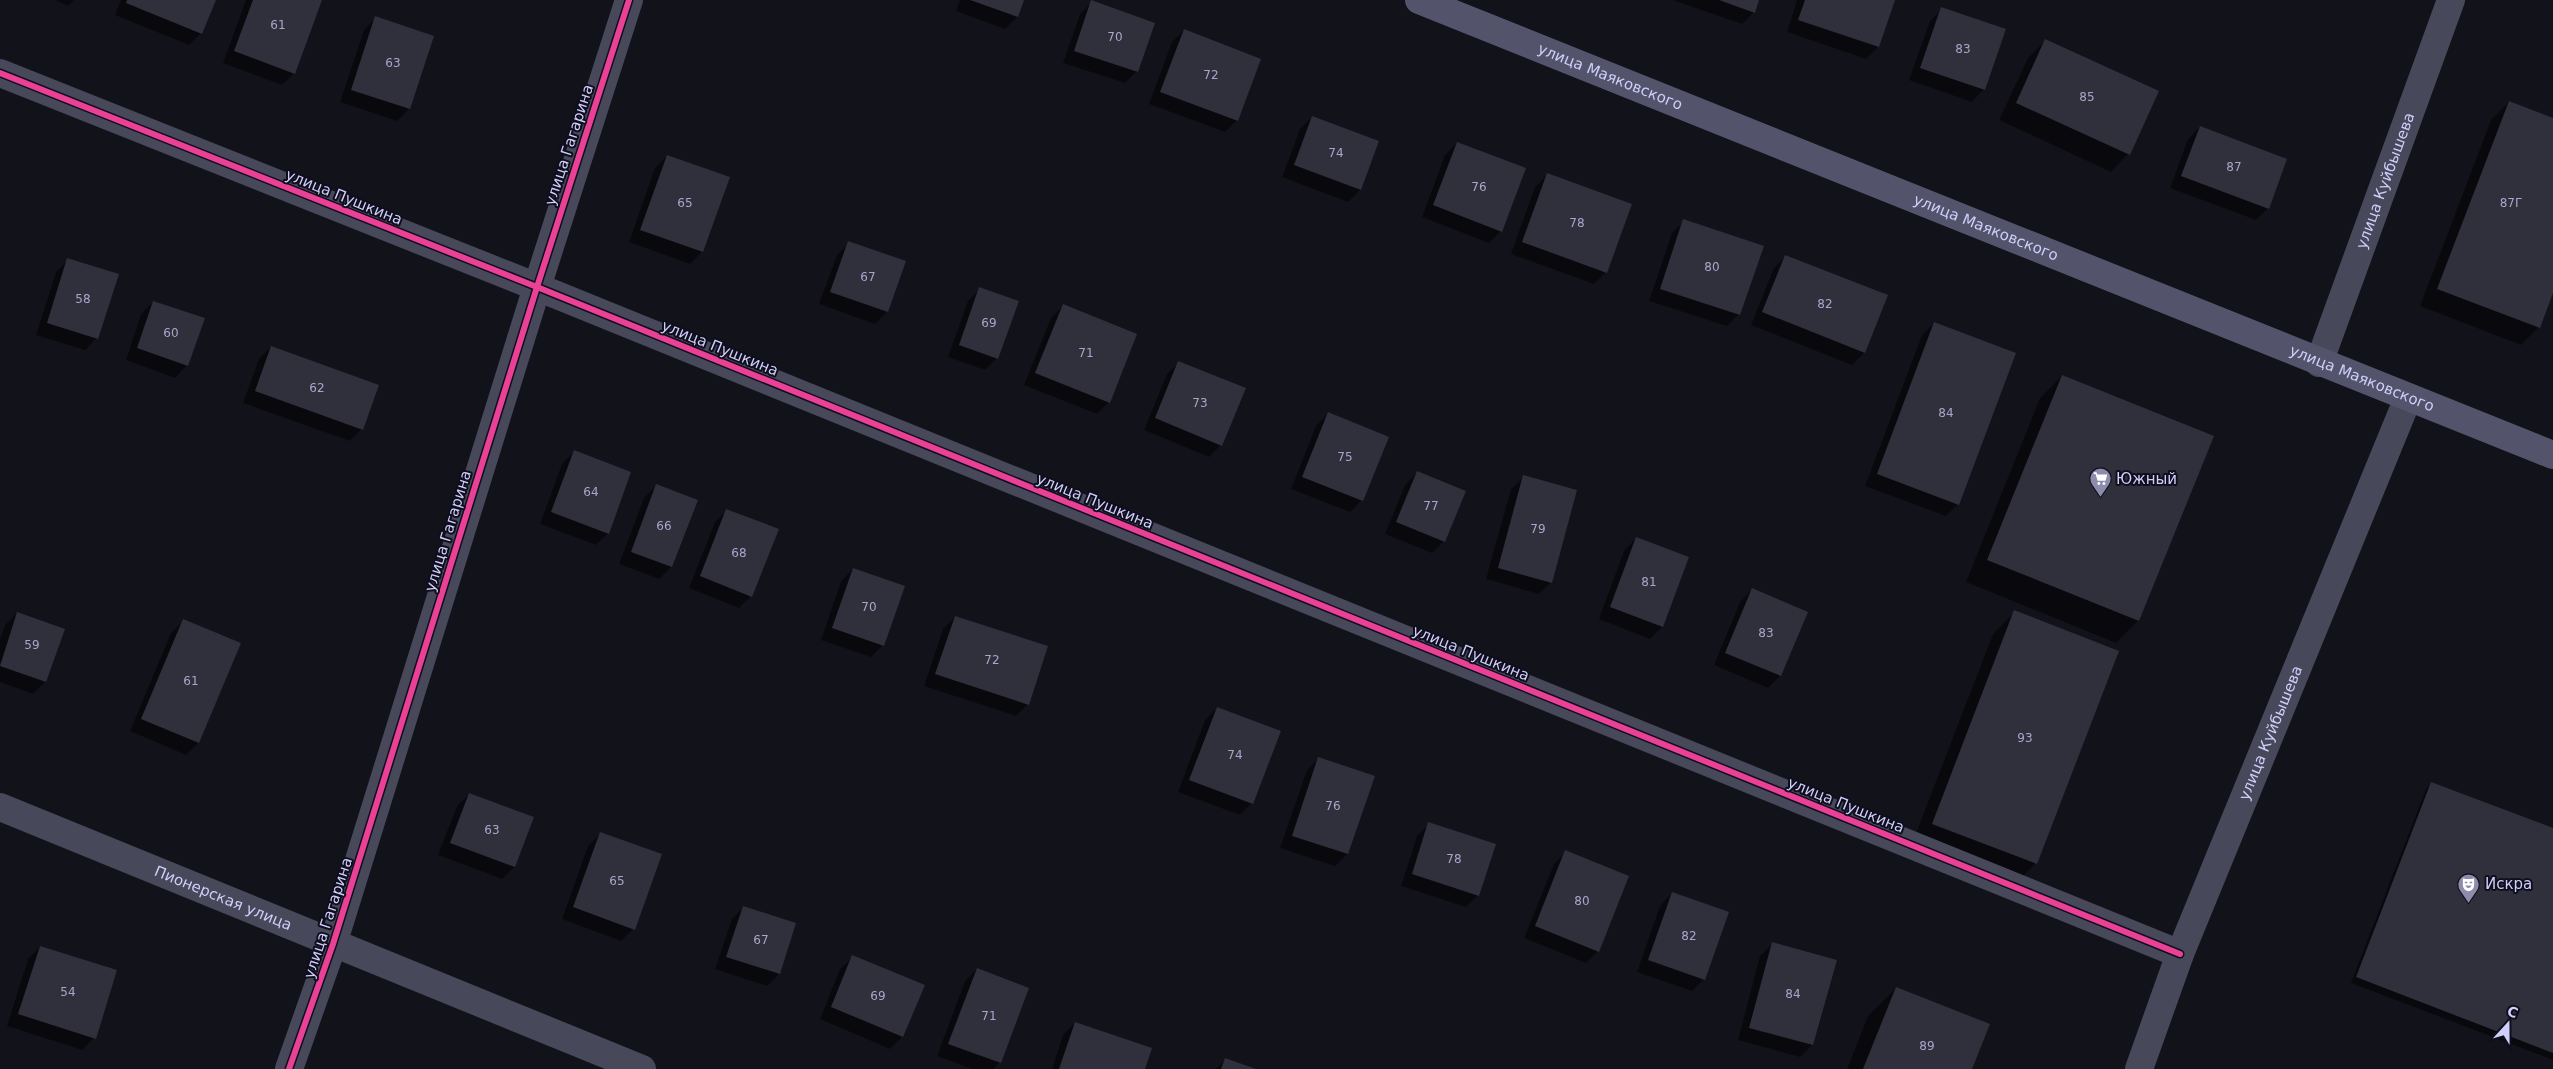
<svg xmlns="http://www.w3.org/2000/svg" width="2553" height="1069" font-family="'DejaVu Sans',sans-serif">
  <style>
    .shadow { fill: #0007 }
    .building { fill: #302f3c }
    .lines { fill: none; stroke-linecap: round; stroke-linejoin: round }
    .street { stroke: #47485a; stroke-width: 28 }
    .secondary { stroke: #53546c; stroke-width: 28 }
    .cycleway-casing { stroke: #0f0e1d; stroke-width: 9 }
    .cycleway { stroke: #ea4096; stroke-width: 6 }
    .labels { text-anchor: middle; stroke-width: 4; stroke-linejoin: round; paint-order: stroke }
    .number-label { font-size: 12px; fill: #a8a6cb }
    .street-label { font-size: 15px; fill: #d0cefb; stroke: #0f0e1d }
    .poi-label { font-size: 15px; fill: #d0cefb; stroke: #0f0e1d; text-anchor: start }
  </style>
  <rect width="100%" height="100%" fill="#12121a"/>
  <!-- shadow -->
  <g class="shadow">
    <path d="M55 0H74L68 6Z"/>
    <path d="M121 0H215L201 33 189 45 115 15Z"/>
    <path d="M246 0H318L294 73 282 85 223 63Z"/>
    <path d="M960 0H1023L1017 17 1005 29 956 11Z"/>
    <path d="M1672 0H1758L1754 12 1742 24Z"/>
    <path d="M1797 0H1893L1878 47 1866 59 1787 32Z"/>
    <path d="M1092 2 1137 71 1125 83 1063 63 1080 14Z"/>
    <path d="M1942 9 1984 89 1972 102 1909 80 1930 21Z"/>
    <path d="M376 18 432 36 409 109 397 121 340 102 364 30Z"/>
    <path d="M1184 30 1237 120 1225 132 1149 104 1172 42Z"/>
    <path d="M2045 41 2157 92 2128 154 2111 172 1999 120 2028 58Z"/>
    <path d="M2509 102 2553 119V290L2539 327 2521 345 2420 306 2491 120Z"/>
    <path d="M1312 117 1360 190 1348 202 1282 177 1300 129Z"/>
    <path d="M2200 127 2268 208 2256 220 2170 188 2188 139Z"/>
    <path d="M1457 143 1501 231 1489 243 1422 217 1445 155Z"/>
    <path d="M667 156 702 252 690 264 629 242 655 168Z"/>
    <path d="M1547 175 1606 272 1594 284 1511 254 1535 187Z"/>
    <path d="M1684 221 1739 314 1727 326 1649 301 1672 233Z"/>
    <path d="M849 243 887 312 875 324 819 304 837 255Z"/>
    <path d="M1786 256 1886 296 1864 353 1852 365 1751 325 1774 268Z"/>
    <path d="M68 260 97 338 85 350 36 335 56 272Z"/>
    <path d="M980 289 997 358 985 370 948 357 968 301Z"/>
    <path d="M153 302 187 365 175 378 126 360 141 314Z"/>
    <path d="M1063 306 1109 402 1097 414 1024 385 1051 318Z"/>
    <path d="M1934 323 1958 504 1946 516 1865 486 1922 335Z"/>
    <path d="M271 347 362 429 350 441 243 403 259 359Z"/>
    <path d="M1179 362 1221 445 1209 457 1144 430 1167 374Z"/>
    <path d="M2062 376 2212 437 2138 621 2116 643 1966 582 2040 398Z"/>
    <path d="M1328 414 1362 500 1350 512 1291 489 1316 426Z"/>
    <path d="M574 452 608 533 596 545 540 524 562 464Z"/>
    <path d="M1417 473 1444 541 1432 553 1385 534 1405 485Z"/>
    <path d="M1524 477 1551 582 1539 594 1486 579 1511 489Z"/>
    <path d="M656 486 696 500 671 567 659 579 619 564 644 498Z"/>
    <path d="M727 510 751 596 739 608 689 588 715 522Z"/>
    <path d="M1636 538 1687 557 1662 627 1650 639 1599 619 1624 551Z"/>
    <path d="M853 569 883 645 871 657 821 640 841 581Z"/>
    <path d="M1752 590 1806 612 1780 676 1768 688 1714 665 1740 602Z"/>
    <path d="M2015 612 2036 863 2014 885 1911 846 1993 634Z"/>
    <path d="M17 613 45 682 33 694 0 682V640L5 625Z"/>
    <path d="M955 617 1028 704 1016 716 924 686 943 629Z"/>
    <path d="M183 621 198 743 186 755 130 731 171 633Z"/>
    <path d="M1217 708 1252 803 1240 815 1178 792 1205 720Z"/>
    <path d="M1319 758 1347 854 1335 866 1280 848 1307 770Z"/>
    <path d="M2432 783 2553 830V1060L2351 983 2426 789Z"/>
    <path d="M469 794 532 818 514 867 502 879 438 855 457 806Z"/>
    <path d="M1429 824 1478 895 1466 907 1401 886 1417 836Z"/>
    <path d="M600 834 633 929 621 941 562 919 588 846Z"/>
    <path d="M1566 852 1598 951 1586 963 1524 938 1554 864Z"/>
    <path d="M1672 893 1704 979 1692 991 1637 972 1660 906Z"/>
    <path d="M744 907 779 974 767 986 715 969 732 919Z"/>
    <path d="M1772 944 1812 1045 1800 1057 1738 1040 1760 956Z"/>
    <path d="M40 947 94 1038 82 1050 7 1026 28 959Z"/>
    <path d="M853 957 902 1037 890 1049 820 1019 840 969Z"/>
    <path d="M977 969 1028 989 999 1063 993 1069H972L937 1056 965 981Z"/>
    <path d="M1896 988 1971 1069H1847L1868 1016Z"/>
    <path d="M1075 1023 1143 1069H1052L1063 1035Z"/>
    <path d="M1226 1059 1253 1069H1216Z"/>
  </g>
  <!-- building -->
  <g class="building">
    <path d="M127 0H216L202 34 126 3Z"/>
    <path d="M253 0H322L295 74 234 51Z"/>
    <path d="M970 0H1024L1018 17Z"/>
    <path d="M1091 0 1155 23 1138 72 1074 51Z"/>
    <path d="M1719 0H1759L1755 13Z"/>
    <path d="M1805 0H1895L1879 47 1798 20Z"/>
    <path d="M1941 7 2006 29 1985 90 1920 68Z"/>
    <path d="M375 16 434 36 410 109 351 90Z"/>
    <path d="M1184 29 1261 59 1238 121 1160 92Z"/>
    <path d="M2045 39 2159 91 2130 155 2016 103Z"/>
    <path d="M2509 101 2553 118V293L2540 328 2437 289Z"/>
    <path d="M1312 116 1379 141 1361 190 1294 165Z"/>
    <path d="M2200 126 2287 159 2269 209 2181 176Z"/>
    <path d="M1457 142 1526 168 1502 232 1433 205Z"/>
    <path d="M667 155 730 177 703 252 640 230Z"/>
    <path d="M1547 173 1632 204 1607 273 1522 242Z"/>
    <path d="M1683 219 1764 246 1740 315 1660 289Z"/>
    <path d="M848 241 906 261 888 312 830 292Z"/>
    <path d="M1785 255 1888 295 1865 353 1762 312Z"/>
    <path d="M67 258 119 274 98 339 47 323Z"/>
    <path d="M979 287 1019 301 998 359 959 345Z"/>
    <path d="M153 301 205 318 188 366 137 348Z"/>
    <path d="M1063 304 1137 334 1110 403 1035 373Z"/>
    <path d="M1934 322 2016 353 1959 505 1877 474Z"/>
    <path d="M271 346 379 385 363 430 255 391Z"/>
    <path d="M1178 361 1246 388 1222 446 1155 418Z"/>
    <path d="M2062 375 2214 436 2139 621 1987 560Z"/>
    <path d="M1328 412 1389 437 1363 501 1302 477Z"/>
    <path d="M574 450 631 472 609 534 551 512Z"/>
    <path d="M1417 471 1466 491 1445 542 1396 522Z"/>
    <path d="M1523 475 1577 490 1552 583 1498 568Z"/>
    <path d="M656 484 698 500 672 567 631 552Z"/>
    <path d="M726 509 779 529 752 597 700 576Z"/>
    <path d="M1636 537 1689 557 1663 627 1610 607Z"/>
    <path d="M853 568 905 586 884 646 832 628Z"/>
    <path d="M1752 588 1808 612 1781 676 1725 653Z"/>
    <path d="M2014 610 2119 651 2037 864 1932 824Z"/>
    <path d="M17 612 65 629 46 682 0 666Z"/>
    <path d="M955 616 1048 646 1029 705 935 674Z"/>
    <path d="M183 619 241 643 199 743 141 719Z"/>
    <path d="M1217 707 1281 731 1253 804 1189 780Z"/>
    <path d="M1318 757 1375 776 1348 854 1292 836Z"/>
    <path d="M2431 782 2553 828V1053L2356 977Z"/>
    <path d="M469 793 534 817 515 867 450 843Z"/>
    <path d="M1428 822 1496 844 1479 896 1412 874Z"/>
    <path d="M600 832 662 854 635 930 573 907Z"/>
    <path d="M1565 850 1629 876 1599 952 1535 926Z"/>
    <path d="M1672 892 1729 912 1705 980 1648 960Z"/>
    <path d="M743 906 796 923 780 974 726 957Z"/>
    <path d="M1772 942 1837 960 1813 1045 1749 1028Z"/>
    <path d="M40 946 117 970 96 1039 18 1014Z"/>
    <path d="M852 955 925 985 903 1037 831 1007Z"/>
    <path d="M977 968 1029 988 1001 1063 948 1044Z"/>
    <path d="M1896 987 1990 1024 1972 1069H1863Z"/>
    <path d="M1075 1022 1152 1048 1145 1069H1059Z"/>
    <path d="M1225 1058 1256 1069H1221Z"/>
  </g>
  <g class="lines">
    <!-- street -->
    <g class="street">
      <path d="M0 73 537 287 2180 954"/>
      <path id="s1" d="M2319 363 2451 0"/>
      <path id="s2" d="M0 807 642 1069"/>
      <path d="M289 1069 333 944 537 287 629 0"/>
      <path id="s3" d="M2139 1069 2180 954 2408 398"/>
    </g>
    <!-- secondary -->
    <path class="secondary" id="s4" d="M1419 0 2553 455"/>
    <defs>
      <g id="cycleway">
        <path d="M0 73 537 287 2180 954"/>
        <path d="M289 1069 333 944 537 287 629 0"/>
      </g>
    </defs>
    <!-- cycleway casing -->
    <use href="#cycleway" class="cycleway-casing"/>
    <!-- cycleway -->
    <use href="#cycleway" class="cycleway"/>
  </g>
  <!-- icons -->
  <defs>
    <symbol id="supermarket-pin" viewBox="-11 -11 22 30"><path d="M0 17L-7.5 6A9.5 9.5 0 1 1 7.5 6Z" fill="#8e8cac" stroke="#0f0e1d"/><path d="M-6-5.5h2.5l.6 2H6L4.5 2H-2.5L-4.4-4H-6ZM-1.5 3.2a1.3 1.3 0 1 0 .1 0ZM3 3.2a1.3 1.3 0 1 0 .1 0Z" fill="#fff"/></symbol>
    <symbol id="theatre-pin" viewBox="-11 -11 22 30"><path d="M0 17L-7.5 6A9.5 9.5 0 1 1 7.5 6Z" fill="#8e8cac" stroke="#0f0e1d"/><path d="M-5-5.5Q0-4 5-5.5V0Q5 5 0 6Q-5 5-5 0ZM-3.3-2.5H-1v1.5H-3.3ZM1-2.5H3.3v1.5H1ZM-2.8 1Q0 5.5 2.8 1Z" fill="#fff"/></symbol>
  </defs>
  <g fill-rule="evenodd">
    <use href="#supermarket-pin" x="2088" y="466" width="25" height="34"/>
    <use href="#theatre-pin" x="2456" y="872" width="25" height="34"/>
  </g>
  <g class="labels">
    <!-- number labels -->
    <g class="number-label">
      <text x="278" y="29">61</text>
      <text x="1115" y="41">70</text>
      <text x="1963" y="53">83</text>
      <text x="393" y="67">63</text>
      <text x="1211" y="79">72</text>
      <text x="2087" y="101">85</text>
      <text x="1336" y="157">74</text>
      <text x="2234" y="171">87</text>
      <text x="1479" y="191">76</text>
      <text x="685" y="207">65</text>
      <text x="2511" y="207">87Г</text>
      <text x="1577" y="227">78</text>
      <text x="1712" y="271">80</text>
      <text x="868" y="281">67</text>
      <text x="83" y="303">58</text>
      <text x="1825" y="308">82</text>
      <text x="989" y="327">69</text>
      <text x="171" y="337">60</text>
      <text x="1086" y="357">71</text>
      <text x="317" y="392">62</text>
      <text x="1200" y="407">73</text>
      <text x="1946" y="417">84</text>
      <text x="1345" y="461">75</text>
      <text x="591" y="496">64</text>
      <text x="1431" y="510">77</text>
      <text x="664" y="530">66</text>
      <text x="1538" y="533">79</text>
      <text x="739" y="557">68</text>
      <text x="1649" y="586">81</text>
      <text x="869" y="611">70</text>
      <text x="1766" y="637">83</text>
      <text x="32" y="649">59</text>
      <text x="992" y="664">72</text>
      <text x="191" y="685">61</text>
      <text x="2025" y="742">93</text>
      <text x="1235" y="759">74</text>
      <text x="1333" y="810">76</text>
      <text x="492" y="834">63</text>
      <text x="1454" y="863">78</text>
      <text x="617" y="885">65</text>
      <text x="1582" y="905">80</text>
      <text x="1689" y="940">82</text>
      <text x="761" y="944">67</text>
      <text x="68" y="996">54</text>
      <text x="1793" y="998">84</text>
      <text x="878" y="1000">69</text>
      <text x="989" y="1020">71</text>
      <text x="1927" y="1050">89</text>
    </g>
    <!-- street labels -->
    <g class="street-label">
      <text dy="5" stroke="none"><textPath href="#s4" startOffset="206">улица Маяковского</textPath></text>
      <text transform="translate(569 145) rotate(-72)" y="5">улица Гагарина</text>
      <text dy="5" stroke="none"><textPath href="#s1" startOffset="194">улица Куйбышева</textPath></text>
      <text transform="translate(344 197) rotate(22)" y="5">улица Пушкина</text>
      <text dy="5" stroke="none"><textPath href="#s4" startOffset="611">улица Маяковского</textPath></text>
      <text transform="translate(720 348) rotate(22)" y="5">улица Пушкина</text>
      <text dy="5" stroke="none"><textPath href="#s4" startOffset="1016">улица Маяковского</textPath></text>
      <text transform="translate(1095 501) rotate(22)" y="5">улица Пушкина</text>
      <text transform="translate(448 531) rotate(-73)" y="5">улица Гагарина</text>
      <text transform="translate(1471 653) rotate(22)" y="5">улица Пушкина</text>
      <text dy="5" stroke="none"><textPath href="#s3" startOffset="361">улица Куйбышева</textPath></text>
      <text transform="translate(1846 805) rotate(22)" y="5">улица Пушкина</text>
      <text dy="5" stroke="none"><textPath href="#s2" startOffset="241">Пионерская улица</textPath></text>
      <text transform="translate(328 918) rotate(-72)" y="5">улица Гагарина</text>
    </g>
    <!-- poi labels -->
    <g class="poi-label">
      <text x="2116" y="484">Южный</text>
      <text x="2485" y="889">Искра</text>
    </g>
  </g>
  <!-- north arrow -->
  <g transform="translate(2508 1024) rotate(21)" stroke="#0f0e1d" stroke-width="4" paint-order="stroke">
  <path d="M0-4L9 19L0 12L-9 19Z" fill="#d0cefb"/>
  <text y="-8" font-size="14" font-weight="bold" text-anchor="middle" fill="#d0cefb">С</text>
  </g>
</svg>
